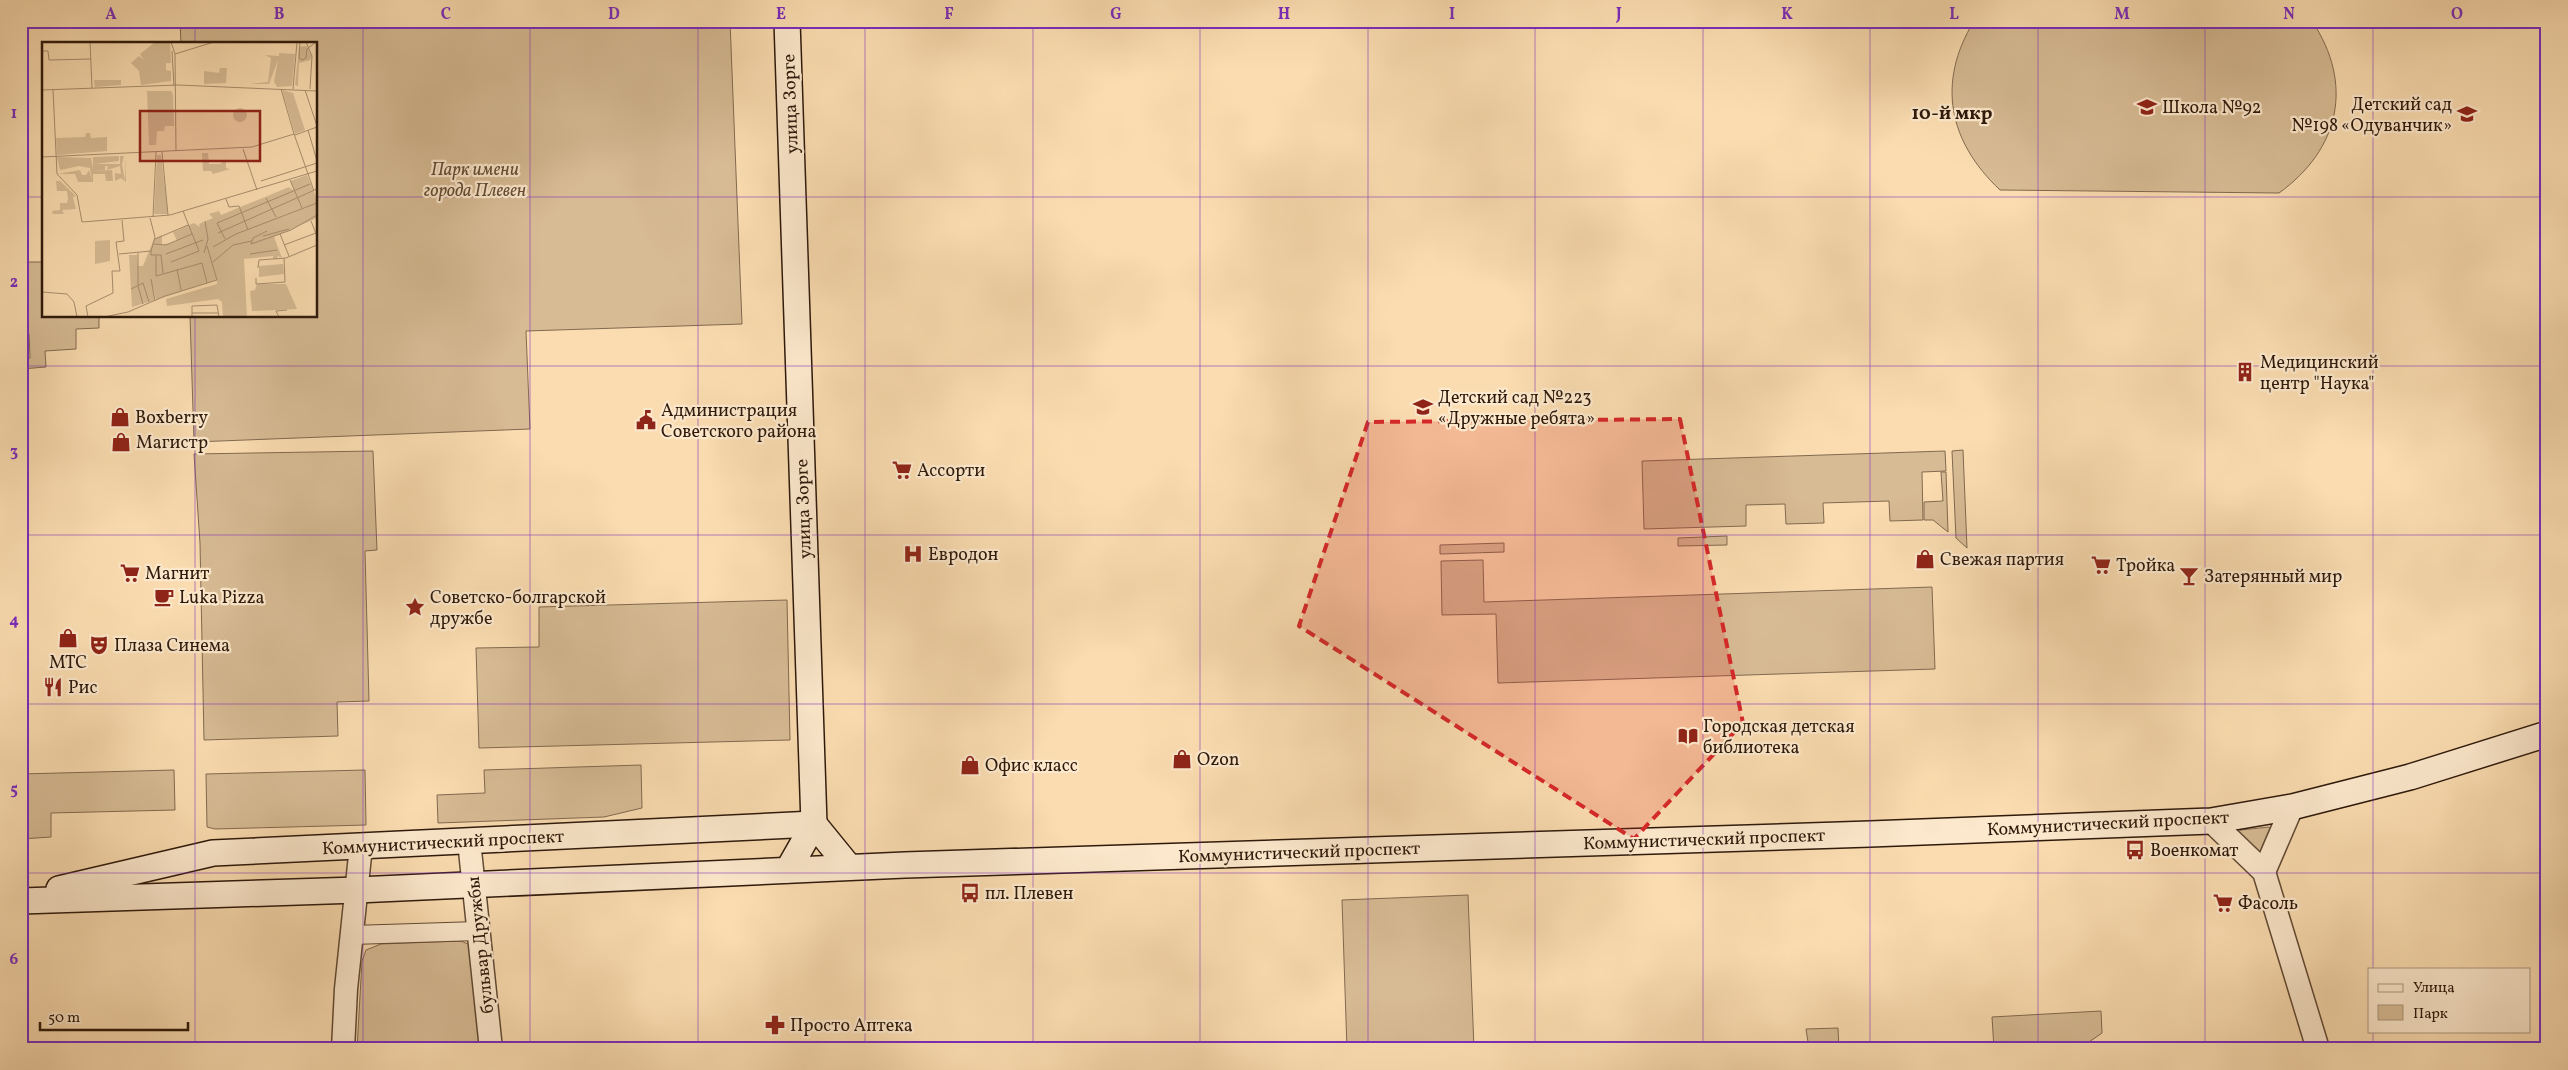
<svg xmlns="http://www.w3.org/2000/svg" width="2568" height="1070" font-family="Vollkorn,serif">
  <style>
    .green { fill: #d7bb94; stroke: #826a50 }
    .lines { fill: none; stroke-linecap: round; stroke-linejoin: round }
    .minor-casing { stroke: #614a34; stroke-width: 20 }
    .tertiary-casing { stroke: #614a34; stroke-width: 25 }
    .secondary-casing { stroke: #2e190b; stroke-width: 28 }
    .minor { stroke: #fce8cc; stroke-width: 18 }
    .tertiary { stroke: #fce8cc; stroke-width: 22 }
    .secondary { stroke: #fce8cc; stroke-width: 25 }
    .marked { fill: #d62828; fill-opacity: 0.2; stroke: #d62828; stroke-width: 4; stroke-dasharray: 10 6; stroke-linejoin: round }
    .grid { fill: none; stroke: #7b2cbf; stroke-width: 1; stroke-opacity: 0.55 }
    .labels { text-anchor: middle; stroke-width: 4.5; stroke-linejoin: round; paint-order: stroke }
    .street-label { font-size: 18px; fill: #2e190b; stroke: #fce8cc }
    .poi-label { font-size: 18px; fill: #2e190b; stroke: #fce8cc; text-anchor: start }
    .park-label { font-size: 18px; font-style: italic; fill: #614a34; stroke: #fce8cc }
    .neighbourhood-label { font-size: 19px; font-weight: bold; fill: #2e190b; stroke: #fce8cc }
    .inset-road { fill: none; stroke: #a88e6e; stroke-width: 1 }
    .view { fill: #8f2418; fill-opacity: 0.15; stroke: #8f2418; stroke-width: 2.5 }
    .inset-edge { fill: none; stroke: #2e190b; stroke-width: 2.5 }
    .neatline { fill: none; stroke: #7b2cbf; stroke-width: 2 }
    .grid-label { font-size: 16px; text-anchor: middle; font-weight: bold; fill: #7b2cbf }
  </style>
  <rect width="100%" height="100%" fill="#fadcb0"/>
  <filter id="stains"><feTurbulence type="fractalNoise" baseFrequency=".004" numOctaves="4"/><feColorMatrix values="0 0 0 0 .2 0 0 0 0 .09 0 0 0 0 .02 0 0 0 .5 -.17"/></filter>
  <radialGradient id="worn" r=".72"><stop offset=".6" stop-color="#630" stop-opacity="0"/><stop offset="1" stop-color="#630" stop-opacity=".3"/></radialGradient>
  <!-- green -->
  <g class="green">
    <path d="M180 21H730L742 324 526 331 530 429 194 442 190 316H316V44H181Z"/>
    <path d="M1974 21H2312C2354 84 2340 149 2279 193L2000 190C1949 142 1936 83 1974 21Z"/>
    <path d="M21 262H44V316H99V328L76 329V349L45 351 46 367 21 369V359L30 358 29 334H21Z"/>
    <path d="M1963 450 1967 548 1956 538 1952 451Z"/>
    <path d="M373 451 377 550 365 551 369 701 337 702 338 736 204 740 200 543 194 454Z"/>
    <path d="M1945 451 1946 471 1922 472 1923 520 1890 521 1889 501 1823 503 1824 523 1786 524 1785 504 1746 505V526L1644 529 1642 461Z"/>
    <path d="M1941 472H1946L1948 532 1933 520H1924V502L1943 501Z"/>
    <path d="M1727 536V545L1678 546V538Z"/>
    <path d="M1504 543V552L1440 554V545Z"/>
    <path d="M1483 560 1484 602 1932 587 1935 669 1498 683 1496 614 1442 615 1441 561Z"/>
    <path d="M787 600 790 740 479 748 476 648 539 647V607Z"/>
    <path d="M641 765 642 808 604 817 438 823 437 795 485 793 484 770Z"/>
    <path d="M174 770 175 810 51 813V837L21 839V774Z"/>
    <path d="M365 770 366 825 215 829 207 827 206 774Z"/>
    <path d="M2269 827 2272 830 2259 858 2237 833 2241 830Z"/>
    <path d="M1468 895 1474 1049H1347L1342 900Z"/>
    <path d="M461 941 472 946 485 1049H357L362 961 366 950 381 944Z"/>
    <path d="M2101 1011 2102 1033 2079 1049H1994L1992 1017Z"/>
    <path d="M1838 1028 1839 1049H1807L1809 1048 1806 1029Z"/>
  </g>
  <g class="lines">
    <defs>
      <path id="minor" d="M352 935 478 931"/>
      <g id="tertiary">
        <path d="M2211 821 2264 872 2318 1049"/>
        <path d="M469 841 491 1049"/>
        <path d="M2264 872 2292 807"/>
        <path d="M343 1049 346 989 361 846"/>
      </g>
      <g id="secondary">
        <path d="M787 21 814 824 788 870"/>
        <path d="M814 824 849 867"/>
        <path d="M59 889 213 853 814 824"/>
        <path d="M21 901 357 890 905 865 1870 834 2211 821 2292 807 2410 777 2547 734"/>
      </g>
    </defs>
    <!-- minor casing -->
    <use href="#minor" class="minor-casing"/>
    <!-- tertiary casing -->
    <use href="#tertiary" class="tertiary-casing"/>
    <!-- secondary casing -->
    <use href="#secondary" class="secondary-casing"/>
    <!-- minor -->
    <use href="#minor" class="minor"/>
    <!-- tertiary -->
    <use href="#tertiary" class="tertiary"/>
    <!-- secondary -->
    <use href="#secondary" class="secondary"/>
  </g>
  <!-- marked area -->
  <path class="marked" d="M1680 419 1743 723 1634 839 1299 626 1368 422Z"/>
  <!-- grid -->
  <path class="grid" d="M195 21V44M363 21V1049M530 21V1049M698 21V1049M865 21V1049M1033 21V1049M1200 21V1049M1368 21V1049M1535 21V1049M1703 21V1049M1870 21V1049M2038 21V1049M2205 21V1049M2373 21V969M21 197H44M316 197H2547M195 316V1049M21 366H2547M21 535H2547M21 704H2547M21 873H2547M2373 1031V1049"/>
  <!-- icons -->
  <defs>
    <symbol id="school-bare" viewBox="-9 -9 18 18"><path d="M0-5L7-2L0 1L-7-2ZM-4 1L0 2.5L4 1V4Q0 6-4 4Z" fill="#8f2418" stroke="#fce8cc" stroke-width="2.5" paint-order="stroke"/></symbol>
    <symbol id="building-bare" viewBox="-9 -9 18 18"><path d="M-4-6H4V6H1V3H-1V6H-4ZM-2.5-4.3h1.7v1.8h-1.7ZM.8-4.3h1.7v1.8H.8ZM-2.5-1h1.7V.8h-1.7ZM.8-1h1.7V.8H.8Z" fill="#8f2418" stroke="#fce8cc" stroke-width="2.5" paint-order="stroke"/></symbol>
    <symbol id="shop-bare" viewBox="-9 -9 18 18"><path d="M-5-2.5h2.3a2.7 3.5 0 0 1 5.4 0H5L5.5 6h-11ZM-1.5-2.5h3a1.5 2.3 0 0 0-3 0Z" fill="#8f2418" stroke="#fce8cc" stroke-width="2.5" paint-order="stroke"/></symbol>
    <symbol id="civic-bare" viewBox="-9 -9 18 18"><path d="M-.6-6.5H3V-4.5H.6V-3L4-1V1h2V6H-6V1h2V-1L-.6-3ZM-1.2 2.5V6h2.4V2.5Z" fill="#8f2418" stroke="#fce8cc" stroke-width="2.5" paint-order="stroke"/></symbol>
    <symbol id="supermarket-bare" viewBox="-9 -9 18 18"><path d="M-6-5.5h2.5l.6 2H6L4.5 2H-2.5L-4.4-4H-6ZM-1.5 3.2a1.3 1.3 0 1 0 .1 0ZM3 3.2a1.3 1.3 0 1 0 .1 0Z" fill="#8f2418" stroke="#fce8cc" stroke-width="2.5" paint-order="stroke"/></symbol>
    <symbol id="hospital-bare" viewBox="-9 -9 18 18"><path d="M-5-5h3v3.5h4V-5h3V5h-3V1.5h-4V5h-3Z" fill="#8f2418" stroke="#fce8cc" stroke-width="2.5" paint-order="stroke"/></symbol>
    <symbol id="bar-bare" viewBox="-9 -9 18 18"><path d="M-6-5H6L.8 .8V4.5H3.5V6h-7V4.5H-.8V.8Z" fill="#8f2418" stroke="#fce8cc" stroke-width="2.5" paint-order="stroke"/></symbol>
    <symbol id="cafe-bare" viewBox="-9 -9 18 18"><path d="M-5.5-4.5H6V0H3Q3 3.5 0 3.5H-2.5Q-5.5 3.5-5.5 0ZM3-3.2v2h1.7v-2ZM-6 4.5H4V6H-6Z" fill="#8f2418" stroke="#fce8cc" stroke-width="2.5" paint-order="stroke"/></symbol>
    <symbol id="sight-bare" viewBox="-9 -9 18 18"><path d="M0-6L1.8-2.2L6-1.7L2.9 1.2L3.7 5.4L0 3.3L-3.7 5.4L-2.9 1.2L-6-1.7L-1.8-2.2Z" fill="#8f2418" stroke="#fce8cc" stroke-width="2.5" paint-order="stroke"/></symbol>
    <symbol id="theatre-bare" viewBox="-9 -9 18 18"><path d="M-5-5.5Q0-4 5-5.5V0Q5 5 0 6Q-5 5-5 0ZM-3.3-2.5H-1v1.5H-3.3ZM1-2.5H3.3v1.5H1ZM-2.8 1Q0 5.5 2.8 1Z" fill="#8f2418" stroke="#fce8cc" stroke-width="2.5" paint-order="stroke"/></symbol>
    <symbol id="restaurant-bare" viewBox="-9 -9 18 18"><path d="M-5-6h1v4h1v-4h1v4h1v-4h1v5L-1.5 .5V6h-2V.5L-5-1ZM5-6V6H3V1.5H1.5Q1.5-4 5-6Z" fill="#8f2418" stroke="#fce8cc" stroke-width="2.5" paint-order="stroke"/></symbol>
    <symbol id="library-bare" viewBox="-9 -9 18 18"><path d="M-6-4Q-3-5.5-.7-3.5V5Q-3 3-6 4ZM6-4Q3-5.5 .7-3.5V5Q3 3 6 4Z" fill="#8f2418" stroke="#fce8cc" stroke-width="2.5" paint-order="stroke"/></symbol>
    <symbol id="bus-bare" viewBox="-9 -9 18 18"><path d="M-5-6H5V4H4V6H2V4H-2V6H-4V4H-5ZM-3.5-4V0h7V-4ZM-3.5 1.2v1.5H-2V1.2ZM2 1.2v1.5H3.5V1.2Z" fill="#8f2418" stroke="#fce8cc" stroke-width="2.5" paint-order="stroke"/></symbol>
    <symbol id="pharmacy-bare" viewBox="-9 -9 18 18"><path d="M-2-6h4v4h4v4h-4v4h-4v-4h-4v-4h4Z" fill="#8f2418" stroke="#fce8cc" stroke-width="2.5" paint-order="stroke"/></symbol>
  </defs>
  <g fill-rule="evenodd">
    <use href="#school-bare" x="2133" y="93" width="28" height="28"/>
    <use href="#school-bare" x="2453" y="100" width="28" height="28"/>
    <use href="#building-bare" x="2231" y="358" width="28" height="28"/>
    <use href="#school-bare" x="1409" y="393" width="28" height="28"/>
    <use href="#shop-bare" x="106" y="403" width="28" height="28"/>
    <use href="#civic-bare" x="632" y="406" width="28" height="28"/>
    <use href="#shop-bare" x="107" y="428" width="28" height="28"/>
    <use href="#supermarket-bare" x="888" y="456" width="28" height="28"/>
    <use href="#hospital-bare" x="899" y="540" width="28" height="28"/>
    <use href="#shop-bare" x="1911" y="545" width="28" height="28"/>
    <use href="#supermarket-bare" x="2087" y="551" width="28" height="28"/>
    <use href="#supermarket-bare" x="116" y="559" width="28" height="28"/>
    <use href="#bar-bare" x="2175" y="562" width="28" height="28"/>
    <use href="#cafe-bare" x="150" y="583" width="28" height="28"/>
    <use href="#sight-bare" x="401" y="593" width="28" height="28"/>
    <use href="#shop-bare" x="54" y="624" width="28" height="28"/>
    <use href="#theatre-bare" x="85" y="631" width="28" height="28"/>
    <use href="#restaurant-bare" x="39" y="673" width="28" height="28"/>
    <use href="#library-bare" x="1674" y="722" width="28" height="28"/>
    <use href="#shop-bare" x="1168" y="745" width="28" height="28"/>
    <use href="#shop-bare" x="956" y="751" width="28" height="28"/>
    <use href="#bus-bare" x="2121" y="836" width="28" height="28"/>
    <use href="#bus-bare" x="956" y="879" width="28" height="28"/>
    <use href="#supermarket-bare" x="2209" y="889" width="28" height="28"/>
    <use href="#pharmacy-bare" x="761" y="1011" width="28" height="28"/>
  </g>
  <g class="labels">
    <!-- street labels -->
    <g class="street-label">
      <text transform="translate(790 104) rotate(-92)" y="6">улица Зорге</text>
      <text transform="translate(803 509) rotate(-92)" y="6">улица Зорге</text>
      <text transform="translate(2108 823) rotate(-3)" y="6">Коммунистический проспект</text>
      <text transform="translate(1704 839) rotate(-2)" y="6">Коммунистический проспект</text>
      <text transform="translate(443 842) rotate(-3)" y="6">Коммунистический проспект</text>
      <text transform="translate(1299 852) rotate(-2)" y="6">Коммунистический проспект</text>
      <text transform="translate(480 945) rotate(-96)" y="6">бульвар Дружбы</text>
    </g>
    <!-- poi labels -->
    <g class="poi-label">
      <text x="2452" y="110" text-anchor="end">Детский сад<tspan x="2452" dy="21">№198 «Одуванчик»</tspan></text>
      <text x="2162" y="113">Школа №92</text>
      <text x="2260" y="368">Медицинский<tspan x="2260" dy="21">центр "Наука"</tspan></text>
      <text x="1438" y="403">Детский сад №223<tspan x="1438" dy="21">«Дружные ребята»</tspan></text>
      <text x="661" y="416">Администрация<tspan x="661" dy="21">Советского района</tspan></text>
      <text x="135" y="423">Boxberry</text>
      <text x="136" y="448">Магистр</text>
      <text x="917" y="476">Ассорти</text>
      <text x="928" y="560">Евродон</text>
      <text x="1940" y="565">Свежая партия</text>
      <text x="2116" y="571">Тройка</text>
      <text x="145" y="579">Магнит</text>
      <text x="2204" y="582">Затерянный мир</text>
      <text x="179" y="603">Luka Pizza</text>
      <text x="430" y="603">Советско-болгарской<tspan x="430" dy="21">дружбе</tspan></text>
      <text x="114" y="651">Плаза Синема</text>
      <text x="68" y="668" text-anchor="middle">МТС</text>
      <text x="68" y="693">Рис</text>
      <text x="1703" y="732">Городская детская<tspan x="1703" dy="21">библиотека</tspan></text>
      <text x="1197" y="765">Ozon</text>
      <text x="985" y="771">Офис класс</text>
      <text x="2150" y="856">Военкомат</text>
      <text x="985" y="899">пл. Плевен</text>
      <text x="2238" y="909">Фасоль</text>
      <text x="790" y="1031">Просто Аптека</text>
    </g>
    <!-- park labels -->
    <g class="park-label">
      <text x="475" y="175">Парк имени<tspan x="475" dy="21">города Плевен</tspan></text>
    </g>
    <!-- neighbourhood labels -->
    <g class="neighbourhood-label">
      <text x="1952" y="119">10-й мкр</text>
    </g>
  </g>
  <!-- overview -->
  <g transform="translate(42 42)">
    <rect width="275" height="275" fill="#fadcb0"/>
    <path d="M113 0H128L129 21H124V28L129 29V39L99 43 97 29 89 21 97 14 102 18 98 12ZM264 4 270 14 268 18 257 21 256 44 253 43 257 5ZM237 11 253 12 250 44 235 45 232 40 236 18 227 42H208L226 40 229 16 223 13 237 14ZM178 26H185L184 41 162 42V29L177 31ZM52 38H79V43L53 45ZM240 48 251 51 263 88 253 92ZM105 49H129L131 52 132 84H123L122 89H115L114 103H107ZM191 73a7 7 0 1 1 14 0a7 7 0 1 1-14 0ZM44 91H48L49 96 65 95V109L15 113 14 96 43 95ZM160 111H166L167 122H178L184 117V126L188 127 171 132 169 129H161ZM115 113H119L126 172H112ZM77 114V119L53 122H78V114H82L80 122 83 139V116L84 140 79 136 73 139V131L79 132 78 124 65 128 66 124H63V128L52 129 70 128 71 139H64L63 132H51V140H36L33 132H16L38 128 40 133H44L47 128 50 138 48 126 37 124 18 128 15 115 49 116 51 126V115ZM265 133 275 157V176L232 195 240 216 236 214 235 217H231V214L202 217 205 275H181L180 260 176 257 125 264 124 257 175 242V238L114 258 110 242 113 258 90 265 87 213H95L96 224H101L112 197 120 193V203L135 199 131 190 152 181 158 185 157 182 171 176 167 172 177 169 179 173 247 145 252 149 248 139ZM14 139H18L34 154 31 155 34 167 20 168 22 172H11L10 169 18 168V161H25L26 157 25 149H15ZM68 198V219L53 222V199ZM241 222 242 232 217 235V224ZM215 242H244L255 267 210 269 208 249 213 248Z" fill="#d7bb94"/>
    <path class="inset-road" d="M48 0 50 46M129 0 133 12 134 109M258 0 257 16 260 18 264 16 265 7 274 0M264 0 270 14 268 47M0 9H6L7 18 49 17M130 9 132 44M133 12 172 0M251 47 255 0M0 48 136 43 275 49M11 48 15 132 35 153 40 180 128 173 275 129M263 48 275 84M266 88 275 119M252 92 272 149M253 93 275 85M201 107 215 148M120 110 126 173M0 115 210 105 252 92 239 47M248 138 260 166M219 139 275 121M224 156 234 175M184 157 187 165 197 164 206 188M111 175 114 110M108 176 113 195 109 209M269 179 275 194M225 189 211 196 209 202 249 188 275 173M176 191 275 147M238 192 247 214M221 194 247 187M113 197 146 183M183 197 175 181 268 142M112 202 124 203 150 192M242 203 274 191M171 205 194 192 275 161M109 209V213H119L121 231M96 211V244L101 262M162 211 166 197 163 179M77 212 109 209M124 212 161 198M208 212 235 208M114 213V234L160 221 165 241M129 220 157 209 141 169M171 220 191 203 210 199M216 226 217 218 244 216 275 203M135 227 139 248M214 236V242L243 240 242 216M109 237 113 259M89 247 101 241 107 260M0 250 25 252 32 260 35 275M150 271H176M46 275 44 264 71 251 70 229H78L74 200 82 199 80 178M62 275 86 270 123 254 175 238 165 204M150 275V264L175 263 177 275M237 275 234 269 245 268"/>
    <path class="view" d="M98 69H218V119H98Z"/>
    <rect width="275" height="275" class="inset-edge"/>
  </g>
  <!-- margin -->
  <rect width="2568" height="1070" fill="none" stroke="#fadcb0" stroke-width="55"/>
  <!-- legend -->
  <rect x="2368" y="968" width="162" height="65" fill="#fce8cc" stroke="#aa957f"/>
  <rect x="2378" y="984" width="25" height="8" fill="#fce8cc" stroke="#aa957f"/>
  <text x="2413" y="992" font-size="15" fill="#2e190b">Улица</text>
  <rect x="2378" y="1005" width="25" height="15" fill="#d7bb94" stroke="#aa957f"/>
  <text x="2413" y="1018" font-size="15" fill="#2e190b">Парк</text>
  <!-- scale -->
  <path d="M40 1022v8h148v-8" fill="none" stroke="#2e190b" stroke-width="2.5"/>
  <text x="48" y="1022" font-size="15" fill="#2e190b" stroke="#fce8cc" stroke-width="4" paint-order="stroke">50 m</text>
  <rect x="28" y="28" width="2512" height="1014" class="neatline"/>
  <g class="grid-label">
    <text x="111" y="19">A</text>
    <text x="279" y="19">B</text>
    <text x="446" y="19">C</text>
    <text x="614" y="19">D</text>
    <text x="781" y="19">E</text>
    <text x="949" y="19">F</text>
    <text x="1116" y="19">G</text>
    <text x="1284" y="19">H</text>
    <text x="1452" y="19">I</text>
    <text x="1619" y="19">J</text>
    <text x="1787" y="19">K</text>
    <text x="1954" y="19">L</text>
    <text x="2122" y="19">M</text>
    <text x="2289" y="19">N</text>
    <text x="2457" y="19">O</text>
    <text x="14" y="118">1</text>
    <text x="14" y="287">2</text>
    <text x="14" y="456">3</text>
    <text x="14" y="625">4</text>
    <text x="14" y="794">5</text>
    <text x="14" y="964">6</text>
  </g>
  <rect width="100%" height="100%" filter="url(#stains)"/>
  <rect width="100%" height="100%" fill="url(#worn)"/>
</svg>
